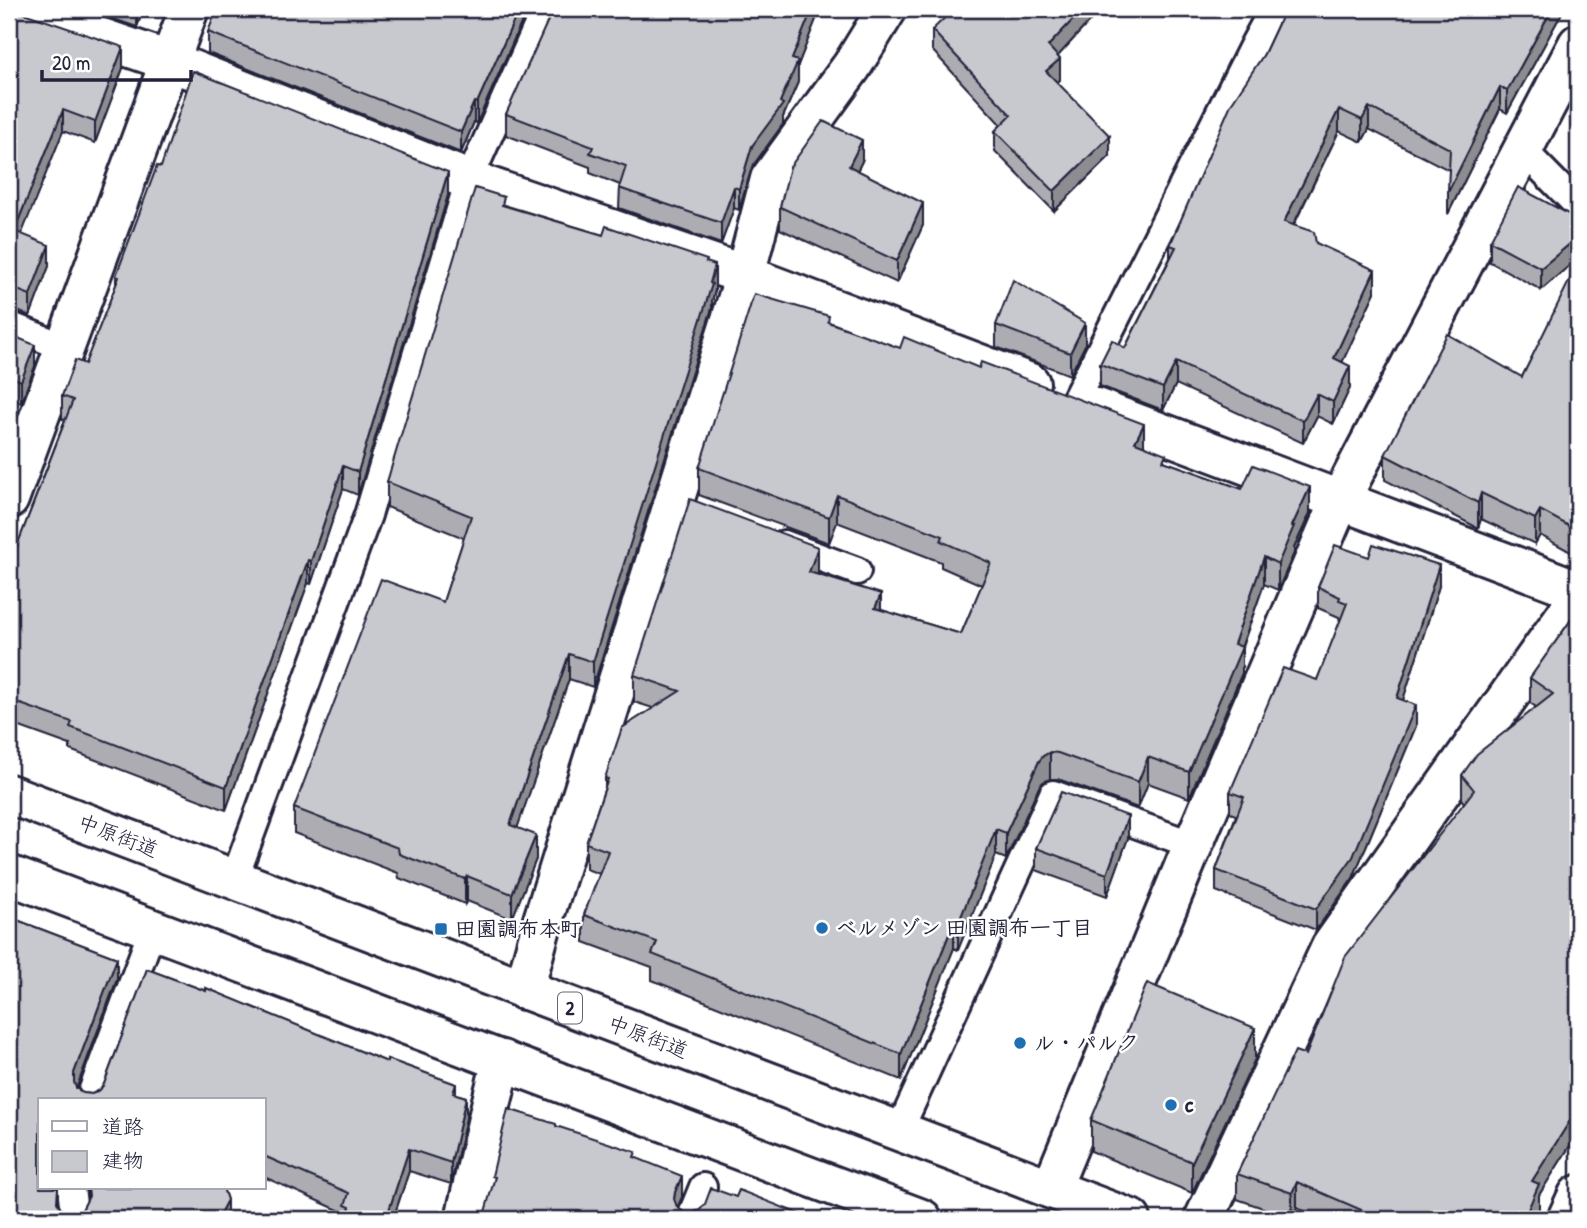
<svg xmlns="http://www.w3.org/2000/svg" width="1587" height="1228" font-family="'Patrick Hand','Klee One',sans-serif">
  <style>
    .lines { fill: none; stroke-linecap: round; stroke-linejoin: round }
    .service-casing { stroke: #22223b; stroke-width: 32 }
    .minor-casing { stroke: #22223b; stroke-width: 44 }
    .tertiary-casing { stroke: #22223b; stroke-width: 44 }
    .primary-casing { stroke: #22223b; stroke-width: 44 }
    .service { stroke: #fff; stroke-width: 26 }
    .minor { stroke: #fff; stroke-width: 38 }
    .tertiary { stroke: #fff; stroke-width: 38 }
    .primary { stroke: #fff; stroke-width: 38 }
    .wall { fill: #acacb2; stroke: #22223b; stroke-width: 2 }
    .shaded-wall { fill: #8c8c91; stroke: #22223b; stroke-width: 2 }
    .building { fill: #c8c8cf; stroke: #22223b; stroke-width: 2 }
    .poi-dot { fill: #1f6fb2; stroke: #fff; stroke-width: 2.5 }
    .labels { text-anchor: middle; stroke-width: 5; stroke-linejoin: round; paint-order: stroke }
    .shield { fill: #fff; stroke: #646476; stroke-width: 2 }
    .shield-label { font-size: 19px; font-weight: bold; fill: #22223b }
    .street-label { font-size: 21px; fill: #22223b; stroke: #fff }
    .poi-label { font-size: 21px; font-weight: bold; fill: #22223b; stroke: #fff; text-anchor: start }
  </style>
  <rect width="100%" height="100%" fill="#fff"/>
  <filter id="ink" filterUnits="userSpaceOnUse"><feTurbulence type="fractalNoise" baseFrequency=".0143" numOctaves="2"/><feDisplacementMap in="SourceGraphic" scale="14" xChannelSelector="R" yChannelSelector="G"/><feConvolveMatrix kernelMatrix="1 2 1 2 8 2 1 2 1" color-interpolation-filters="sRGB"/></filter>
  <g filter="url(#ink)">
    <g class="lines">
      <defs>
        <g id="service">
          <path d="M1523 150 1578 206"/>
          <path d="M9 325 66 348"/>
          <path d="M1075 400 1254 44 1273 9"/>
          <path d="M784 544 857 571"/>
          <path d="M234 880 368 515 469 180 545 9"/>
          <path d="M89 1100 153 928"/>
          <path d="M899 1131 1053 794 1193 845"/>
          <path d="M71 1188 74 1213 72 1219"/>
          <path d="M690 1219 703 1187"/>
        </g>
        <g id="minor">
          <path d="M17 9 169 61 469 180 745 275 1030 383"/>
          <path d="M1096 408 1578 590"/>
          <path d="M524 990 543 920 745 275 770 179 852 66 887 9"/>
          <path d="M1051 1189 1193 845 1340 500 1578 44"/>
          <path d="M465 1219 492 1101 502 1060"/>
          <path d="M1204 1219 1331 947 1578 598"/>
          <path d="M1567 1219 1578 1195"/>
        </g>
        <path id="tertiary" d="M9 499C70 336 128 172 189 9"/>
        <g id="primary">
          <path d="M9 794 1131 1219"/>
          <path d="M9 875 922 1219"/>
        </g>
      </defs>
      <!-- service casing -->
      <use href="#service" class="service-casing"/>
      <!-- minor casing -->
      <use href="#minor" class="minor-casing"/>
      <!-- tertiary casing -->
      <use href="#tertiary" class="tertiary-casing"/>
      <!-- primary casing -->
      <use href="#primary" class="primary-casing"/>
      <!-- service -->
      <use href="#service" class="service"/>
      <!-- minor -->
      <use href="#minor" class="minor"/>
      <!-- tertiary -->
      <use href="#tertiary" class="tertiary"/>
      <!-- primary -->
      <use href="#primary" class="primary"/>
    </g>
    <!-- wall -->
    <g class="wall">
      <path d="M9 9 123 68 95 143 63 131 21 234 49 266 30 316 15 310H9Z"/>
      <path d="M84 9H146L143 17 141 16 137 27Z"/>
      <path d="M526 9V12L477 123 474 122 461 153 208 53V32Z"/>
      <path d="M601 9H820L798 65V82L783 117V124L752 167 739 210 734 208 721 244 619 208 620 185 590 173V167L506 135V114L597 19Z"/>
      <path d="M1097 9V13L1057 57 1060 80 1057 82 1110 156 1054 211 995 151V131L1001 125 932 50V30Z"/>
      <path d="M1285 9H1564L1507 113 1500 109 1448 214 1449 170 1369 129 1362 142 1339 131 1294 225 1375 292 1342 362 1350 388 1333 424 1317 416 1303 443 1176 384 1163 410 1100 386V364L1125 348 1170 258V245L1264 54Z"/>
      <path d="M862 161 857 171 923 225 897 283 780 229V207Z"/>
      <path d="M161 167 448 195 358 495 343 489 311 584 308 583 226 810 70 750V745L9 723V567L65 420 62 419V396L85 364 116 285V276Z"/>
      <path d="M504 205 603 235 707 263 715 290 712 301V308L593 687 569 679 517 828 536 859 512 919 467 901 465 904 399 878 398 873 294 833V808L443 602 464 538 387 507V482Z"/>
      <path d="M1578 219V258L1541 290 1490 262V241Z"/>
      <path d="M1578 268V556L1540 535 1535 544 1481 519 1478 528 1385 480V455L1522 377Z"/>
      <path d="M9 320 35 366 21 403 9 398Z"/>
      <path d="M829 322 1144 445 1166 462 1310 513 1294 548V553L1278 590 1264 584 1242 647V673L1189 798 1148 783 1138 808 1058 779H1050L1043 782 1039 787 1006 859 996 855 958 950 954 948 901 1080 652 980V967L584 942V915L600 874 586 869V843L605 787V778L653 708 634 702V675L818 573 817 574 881 610 961 634 982 585 941 567V562L837 522 829 543 699 495V468Z"/>
      <path d="M996 325 1085 345 1070 375 996 347Z"/>
      <path d="M1439 586 1403 700 1416 726 1353 878 1316 930 1216 891V870L1236 815 1230 813V792L1317 680 1340 622 1339 617 1318 608V587Z"/>
      <path d="M1578 610V1133L1539 1195V1209L1535 1219H1324L1297 1208 1292 1218 1237 1199V1174L1306 1055 1464 803 1462 800V775L1536 707 1530 703V678Z"/>
      <path d="M1128 838 1107 896 1036 870V848Z"/>
      <path d="M9 917 117 958V979L77 1088 83 1093 92 1094 100 1090 104 1084 147 969 206 991V988L387 1062V1059L456 1084V1094L466 1097V1118L451 1184 409 1171 393 1219H345V1213L264 1177V1100H40V1188H58V1204L61 1209 66 1212 74 1213 82 1210 88 1199 87 1188H223L227 1200V1219H9Z"/>
      <path d="M1255 1059 1192 1193 1091 1151V1120Z"/>
    </g>
    <!-- shaded-wall -->
    <g class="shaded-wall">
      <path d="M137 9H141V16L137 27Z"/>
      <path d="M519 9H526V12L477 123V103Z"/>
      <path d="M812 9H820L798 65V82L783 117V124L752 167 739 210V189L752 146 780 102 792 59Z"/>
      <path d="M1083 9H1097V13L1048 67V46Z"/>
      <path d="M1552 9H1564L1507 113V91Z"/>
      <path d="M123 47V68L95 143V122Z"/>
      <path d="M1060 59V80L1046 91V71Z"/>
      <path d="M1500 87V109L1448 214V192Z"/>
      <path d="M474 102V122L461 153V132Z"/>
      <path d="M1369 107V129L1362 142V120Z"/>
      <path d="M1339 109V131L1284 244V222Z"/>
      <path d="M63 110V131L14 253V231Z"/>
      <path d="M1110 136V156L1054 211V191Z"/>
      <path d="M862 140V161L849 188V166Z"/>
      <path d="M448 172V195L358 495V472Z"/>
      <path d="M734 187V208L721 244V223Z"/>
      <path d="M923 203V225L897 283V261Z"/>
      <path d="M1578 237V258L1541 290V268Z"/>
      <path d="M49 245V266L30 316V295Z"/>
      <path d="M715 265V290L712 301V308L593 687V662Z"/>
      <path d="M1375 270V292L1334 380V358Z"/>
      <path d="M1085 323V345L1070 375V353Z"/>
      <path d="M18 324V346L13 336Z"/>
      <path d="M35 345V366L21 403V381Z"/>
      <path d="M1176 362V384L1163 410V388Z"/>
      <path d="M1350 366V388L1333 424V402Z"/>
      <path d="M1317 394V416L1303 443V421Z"/>
      <path d="M1144 424V450L1135 442Z"/>
      <path d="M343 466V489L311 584V561Z"/>
      <path d="M1310 487V513L1294 548V553L1278 590V564L1292 526Z"/>
      <path d="M1481 493V519L1478 528V503Z"/>
      <path d="M837 495V522L829 543V517Z"/>
      <path d="M1540 510V535L1535 544V519Z"/>
      <path d="M818 547V573L809 598V572Z"/>
      <path d="M1264 557V584L1238 656 1242 647V673L1189 798V772Z"/>
      <path d="M308 560V583L226 810V787Z"/>
      <path d="M1439 565V586L1397 719V698Z"/>
      <path d="M881 594V620L875 608Z"/>
      <path d="M569 654V679L510 849V825Z"/>
      <path d="M1416 705V726L1353 878 1316 930V909Z"/>
      <path d="M1050 752V779L1043 782 1039 787 1006 859V833L1039 761 1043 756Z"/>
      <path d="M1148 757V783L1138 808V782Z"/>
      <path d="M1128 816V838L1107 896V874Z"/>
      <path d="M996 829V855L958 950V924Z"/>
      <path d="M536 835V859L512 919V894Z"/>
      <path d="M467 876V901L465 904V879Z"/>
      <path d="M954 922V948L901 1080V1054Z"/>
      <path d="M117 958V979L74 1095V1100V1073Z"/>
      <path d="M1255 1028V1059L1192 1193V1162Z"/>
      <path d="M466 1097V1118L451 1184V1163Z"/>
      <path d="M1578 1108V1133L1539 1195V1209L1535 1219H1524L1532 1181Z"/>
      <path d="M409 1149V1171L393 1219H386Z"/>
      <path d="M682 1176V1197L675 1213 674 1199 675 1192Z"/>
      <path d="M1297 1182V1208L1292 1218V1193Z"/>
      <path d="M227 1200V1219H217Z"/>
    </g>
    <!-- building -->
    <g class="building">
      <path d="M9 9H12L123 47 95 122 63 110 14 231 49 245 30 295 15 289 9 288Z"/>
      <path d="M217 9H519L477 103 474 102 461 132 208 32Z"/>
      <path d="M553 9H571L597 19 601 9H812L792 59 798 61 780 102 783 104 752 146 739 189 734 187 721 223 619 188 626 166 590 153 593 147 506 114Z"/>
      <path d="M954 9H1083L1048 46 1060 59 1046 71 1110 136 1054 191 995 131 1011 115 932 30Z"/>
      <path d="M1285 9H1552L1507 91 1500 87 1448 192 1450 149 1369 107 1362 120 1339 109 1284 222 1314 232 1316 243 1375 270 1334 358 1350 366 1333 402 1317 394 1303 421 1176 362 1163 388 1100 364 1112 340 1125 348 1176 247 1170 245 1231 104 1264 54Z"/>
      <path d="M193 71 448 172 358 472 343 466 311 561 308 560 226 787 70 727 72 722 9 700V567L73 400 62 396 75 360 85 364 119 277 116 276 157 166 161 167Z"/>
      <path d="M823 121 862 140 849 166 923 203 897 261 780 207 790 167Z"/>
      <path d="M1518 187 1578 219V237L1541 268 1490 241Z"/>
      <path d="M475 188 504 197 502 205 603 235 606 226 707 260 706 262 715 265 710 283 712 284 593 662 569 654 510 825 536 835 512 894 467 876 465 879 399 854 398 848 294 808 381 579 443 602 471 516 387 482Z"/>
      <path d="M1576 267 1578 268V531L1540 510 1535 519 1481 493 1478 503 1385 455 1447 334 1522 377Z"/>
      <path d="M1013 280 1085 323 1070 353 996 325Z"/>
      <path d="M754 294 829 316 828 322 900 348 904 337 979 368 981 362 1144 424 1135 442 1166 454 1163 461 1242 489 1253 465 1310 487 1292 526H1294L1278 564 1264 557 1234 644 1242 647 1189 772 1148 757 1138 782 1058 753 1050 752 1043 756 1039 761 1006 833 996 829 958 924 954 922 901 1054 652 954 657 942 584 915 608 851 586 843 608 779 605 778 622 728 680 691 634 675 690 499 818 547 809 572 881 594 875 608 961 634 991 563 941 541 943 536 837 495 829 517 699 468Z"/>
      <path d="M9 320 18 324 13 336 35 345 21 381 9 376Z"/>
      <path d="M1373 544 1439 565 1397 698 1416 705 1353 857 1316 909 1216 870 1244 797 1230 792 1283 668 1317 680 1347 603 1339 600 1340 597 1318 587 1335 545 1369 557Z"/>
      <path d="M1578 610V1108L1532 1181 1539 1184 1524 1219H1401L1394 1216 1392 1219H1382L1297 1182 1292 1193 1237 1174 1295 1051 1306 1055 1345 957 1474 790 1462 775 1477 754 1553 694 1530 678Z"/>
      <path d="M1061 792 1128 816 1107 874 1036 848Z"/>
      <path d="M9 917 117 958 74 1073V1082L76 1088 83 1093 92 1094 100 1090 104 1084 147 969 206 991V988L387 1062V1059L456 1084 453 1093 466 1097 451 1163 409 1149 386 1219H347L350 1207 345 1205 349 1193 264 1156V1100H40V1188H58L57 1202 61 1209 66 1212 74 1213 82 1210 89 1196 88 1188H223L227 1200 217 1219H9Z"/>
      <path d="M1147 983 1255 1028 1192 1162 1091 1120Z"/>
      <path d="M508 1109 556 1124V1126L636 1152 634 1157 682 1176 675 1192 674 1199 677 1207 685 1213H693L700 1210 705 1204 711 1188 736 1197 739 1190 812 1219H483L495 1177 492 1176Z"/>
    </g>
  </g>
  <!-- markers -->
  <g class="poi-dot">
    <circle cx="822" cy="928" r="7"/>
    <rect x="434" y="922" width="14" height="14" rx="3.5"/>
    <circle cx="1020" cy="1043" r="7"/>
    <circle cx="1171" cy="1105" r="7"/>
  </g>
  <g class="labels">
    <!-- shield labels -->
    <rect class="shield" x="558" y="992.5" width="24" height="31" rx="5"/>
    <g class="shield-label">
      <text x="570" y="1015">2</text>
    </g>
    <!-- street labels -->
    <g class="street-label">
      <text transform="translate(118 836) rotate(21)" y="7">中原街道</text>
      <text transform="translate(648 1037) rotate(21)" y="7">中原街道</text>
    </g>
    <!-- poi labels -->
    <g class="poi-label">
      <text x="836" y="935">ベルメゾン 田園調布一丁目</text>
      <text x="455" y="936">田園調布本町</text>
      <text x="1034" y="1050">ル・パルク</text>
      <text x="1185" y="1112">c</text>
    </g>
  </g>
  <!-- margin -->
  <rect width="1587" height="1228" fill="none" stroke="#fff" stroke-width="35"/>
  <rect x="18" y="18" width="1552" height="1193" fill="none" stroke="#22223b" stroke-width="2.5" filter="url(#ink)"/>
  <!-- legend -->
  <rect x="38" y="1098" width="228" height="91" fill="#ffffff" stroke="#a7a7b1" stroke-width="2"/>
  <rect x="52" y="1121" width="35" height="10" fill="#ffffff" stroke="#a7a7b1" stroke-width="2"/>
  <text x="102" y="1134" font-size="21" fill="#22223b">道路</text>
  <rect x="52" y="1151" width="35" height="21" fill="#c8c8cf" stroke="#a7a7b1" stroke-width="2"/>
  <text x="102" y="1168" font-size="21" fill="#22223b">建物</text>
  <!-- scale -->
  <path d="M42 70v10h149v-10" fill="none" stroke="#22223b" stroke-width="3.5"/>
  <text x="52" y="70" font-size="21" fill="#22223b" stroke="#ffffff" stroke-width="5" paint-order="stroke">20 m</text>
</svg>
